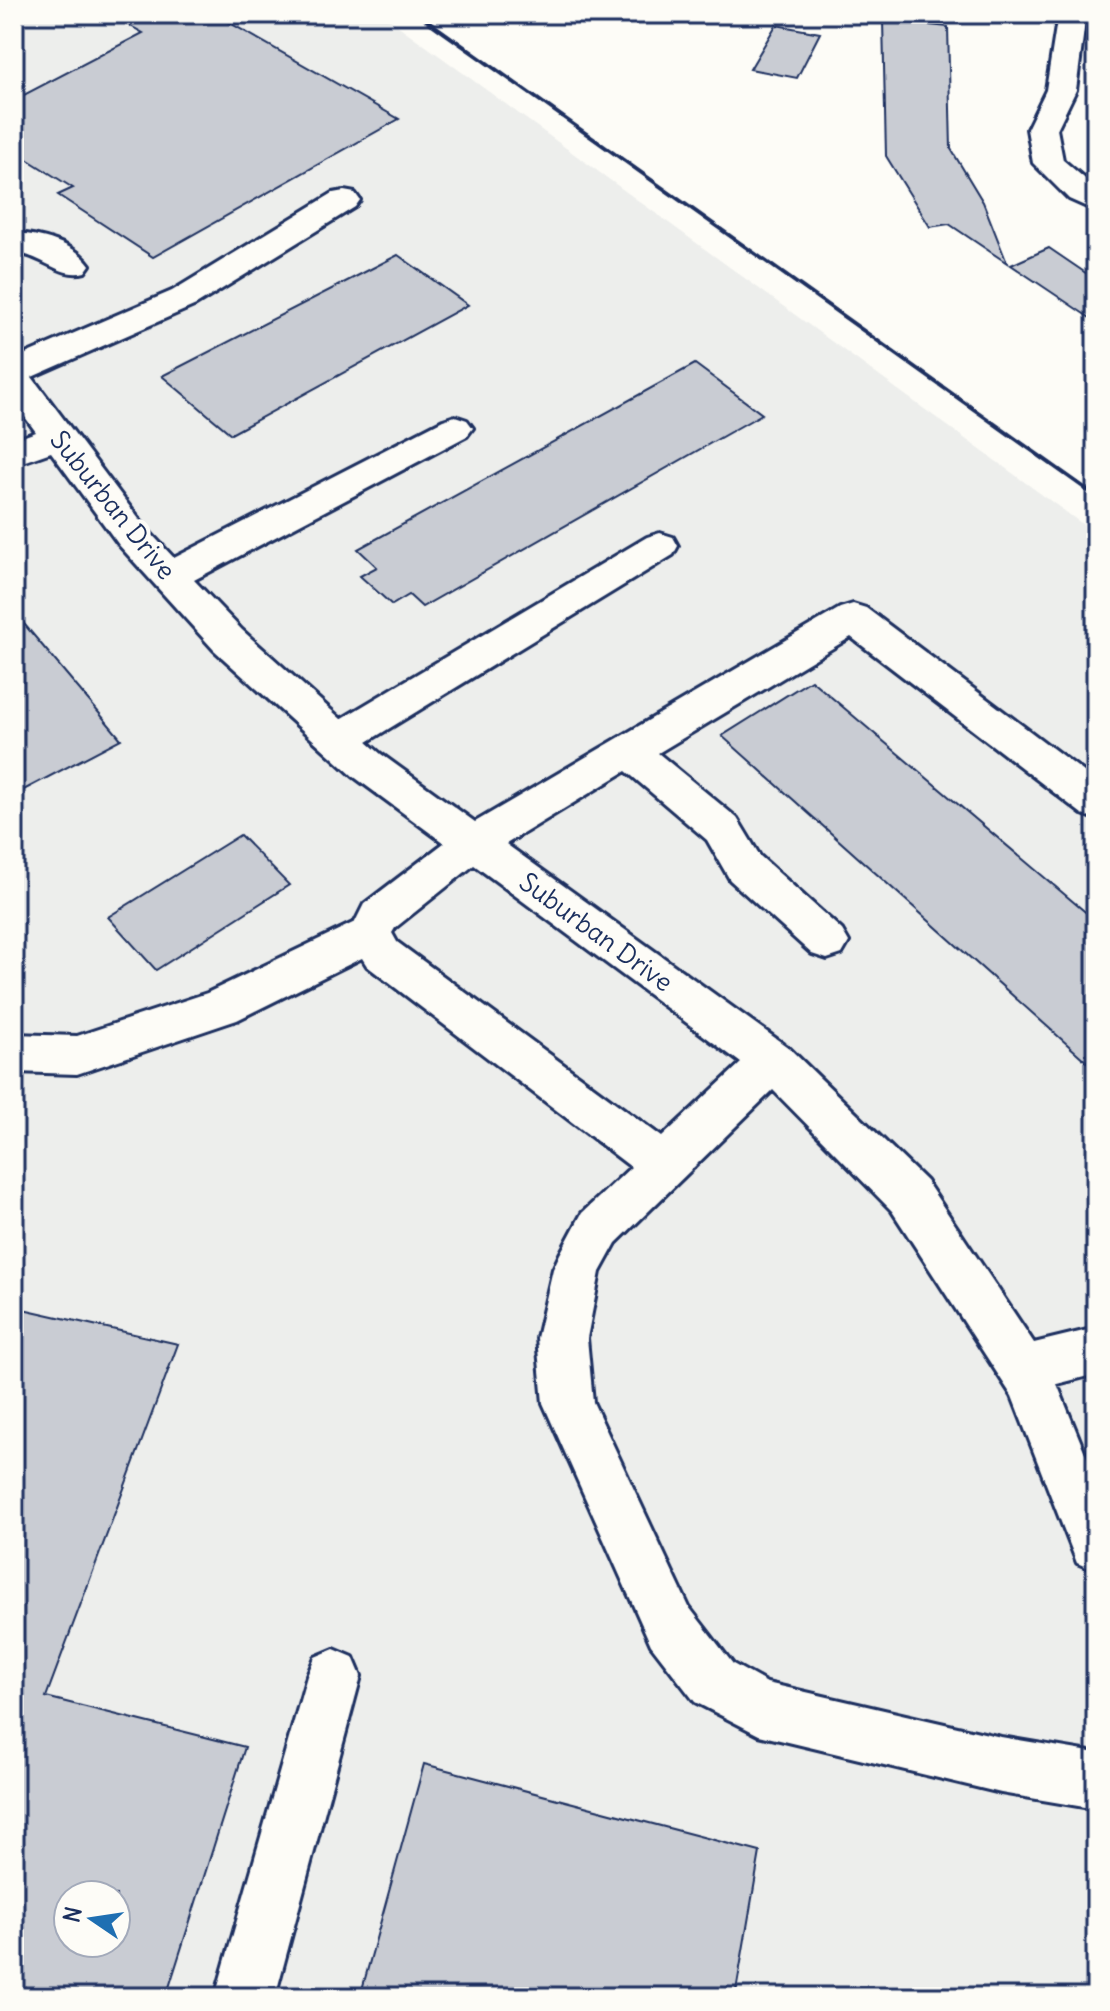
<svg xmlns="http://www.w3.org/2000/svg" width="1110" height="2011" font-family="Delius,sans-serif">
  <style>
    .built { fill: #edeeec; fill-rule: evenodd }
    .building { fill: #c9ccd3; stroke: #1b2f5e; stroke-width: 2; fill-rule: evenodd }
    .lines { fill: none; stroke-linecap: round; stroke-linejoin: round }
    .minor-casing { stroke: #1b2f5e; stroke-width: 6 }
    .minor { fill: #fdfcf7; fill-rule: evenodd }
    .rail { stroke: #1b2f5e; stroke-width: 4 }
    .labels { text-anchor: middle; stroke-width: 8; stroke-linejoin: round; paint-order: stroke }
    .street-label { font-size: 26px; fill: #1b2f5e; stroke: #fdfcf7 }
  </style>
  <rect width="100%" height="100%" fill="#fdfcf7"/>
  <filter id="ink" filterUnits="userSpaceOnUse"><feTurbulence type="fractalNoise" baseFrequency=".0125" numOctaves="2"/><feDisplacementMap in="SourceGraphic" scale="16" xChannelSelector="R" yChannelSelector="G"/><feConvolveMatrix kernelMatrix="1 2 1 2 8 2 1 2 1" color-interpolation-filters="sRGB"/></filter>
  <g filter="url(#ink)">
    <!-- built -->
    <path class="built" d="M14 14H382L1096 534V1997H14ZM68 1895H116V1943H68Z"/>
    <!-- building -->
    <g class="building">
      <path d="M109 14H214L399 119 153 257 58 195 73 188 14 151V100L143 33Z"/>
      <path d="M883 20 948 27 951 149 983 202 1007 263 949 224 930 227 886 156Z"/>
      <path d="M776 25 820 33 797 78 750 69Z"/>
      <path d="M1049 248 1096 280V322L1011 265Z"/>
      <path d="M398 255 468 305 231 434 162 376Z"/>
      <path d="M695 364 762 414 422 607 409 595 392 605 360 576 377 567 358 549Z"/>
      <path d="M14 612 121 739 14 795Z"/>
      <path d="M811 680 1096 921V1070L722 736Z"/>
      <path d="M240 835 289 885 156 970 108 917Z"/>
      <path d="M14 1307 178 1344 46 1697 245 1747 166 1997H14ZM68 1895H116V1943H68Z"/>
      <path d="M424 1764 760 1852 735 1997H360Z"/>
    </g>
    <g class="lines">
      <defs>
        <g id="minor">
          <path d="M1058 14H1086L1076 90 1057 129 1063 160 1096 188V211L1069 199 1033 163 1027 129 1046 90Z"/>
          <path d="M344 191 355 193 360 200 355 207 196 305 32 377 145 527 174 558 443 420 455 416 467 420 473 428 467 436 194 580 242 630 341 719 647 537 660 533 673 537 678 546 673 555 367 742 381 754 475 822 840 608 853 604 866 608 1096 781V819L1082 814 851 637 658 753 737 818 760 856 842 930 849 942 842 954 827 959 812 954 730 880 707 840 626 771 506 844 789 1048 926 1181 1034 1343 1096 1328V1374L1057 1384 1096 1480V1571L1077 1563 1012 1396 892 1211 773 1090 616 1243 600 1272 587 1338 593 1402 689 1607 733 1664 767 1683 1001 1737 1096 1753V1809L1001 1793 759 1735 695 1702 651 1645 543 1403 537 1338 553 1269 560 1254 582 1213 631 1167 367 966 362 958 237 1020 77 1074 14 1072V1034L77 1036 207 993 355 922 364 904 444 843 353 776 214 650 119 545 51 452 14 465V440L36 432 14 402V359L172 291 333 193ZM474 865 741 1063 662 1137 397 942 392 933 395 928Z"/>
          <path d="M14 233C39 234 75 243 90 265L85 272C60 279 41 254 14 253Z"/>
          <path d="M334 1649 353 1657 361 1676 275 1997H215L307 1676 315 1657Z"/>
        </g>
      </defs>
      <!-- minor casing -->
      <use href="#minor" class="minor-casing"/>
      <!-- minor -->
      <use href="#minor" class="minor"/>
      <!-- rail -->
      <path class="rail" d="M418 14 1096 496"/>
    </g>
  </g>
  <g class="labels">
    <!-- street labels -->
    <g class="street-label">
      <text transform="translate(113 505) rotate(51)" y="9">Suburban Drive</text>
      <text transform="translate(596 932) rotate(36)" y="9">Suburban Drive</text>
    </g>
  </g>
  <!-- margin -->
  <rect width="1110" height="2011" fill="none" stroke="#fdfcf7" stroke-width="48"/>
  <rect x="24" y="24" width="1062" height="1963" fill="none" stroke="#1b2f5e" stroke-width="3" filter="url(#ink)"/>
  <!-- north arrow -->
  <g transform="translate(92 1919) rotate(283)"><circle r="38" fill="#fdfcf7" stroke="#a3aaba" stroke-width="2"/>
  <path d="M0-6L14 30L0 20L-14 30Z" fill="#1f6fb2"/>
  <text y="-12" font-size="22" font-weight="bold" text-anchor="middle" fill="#1b2f5e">N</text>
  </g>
</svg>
